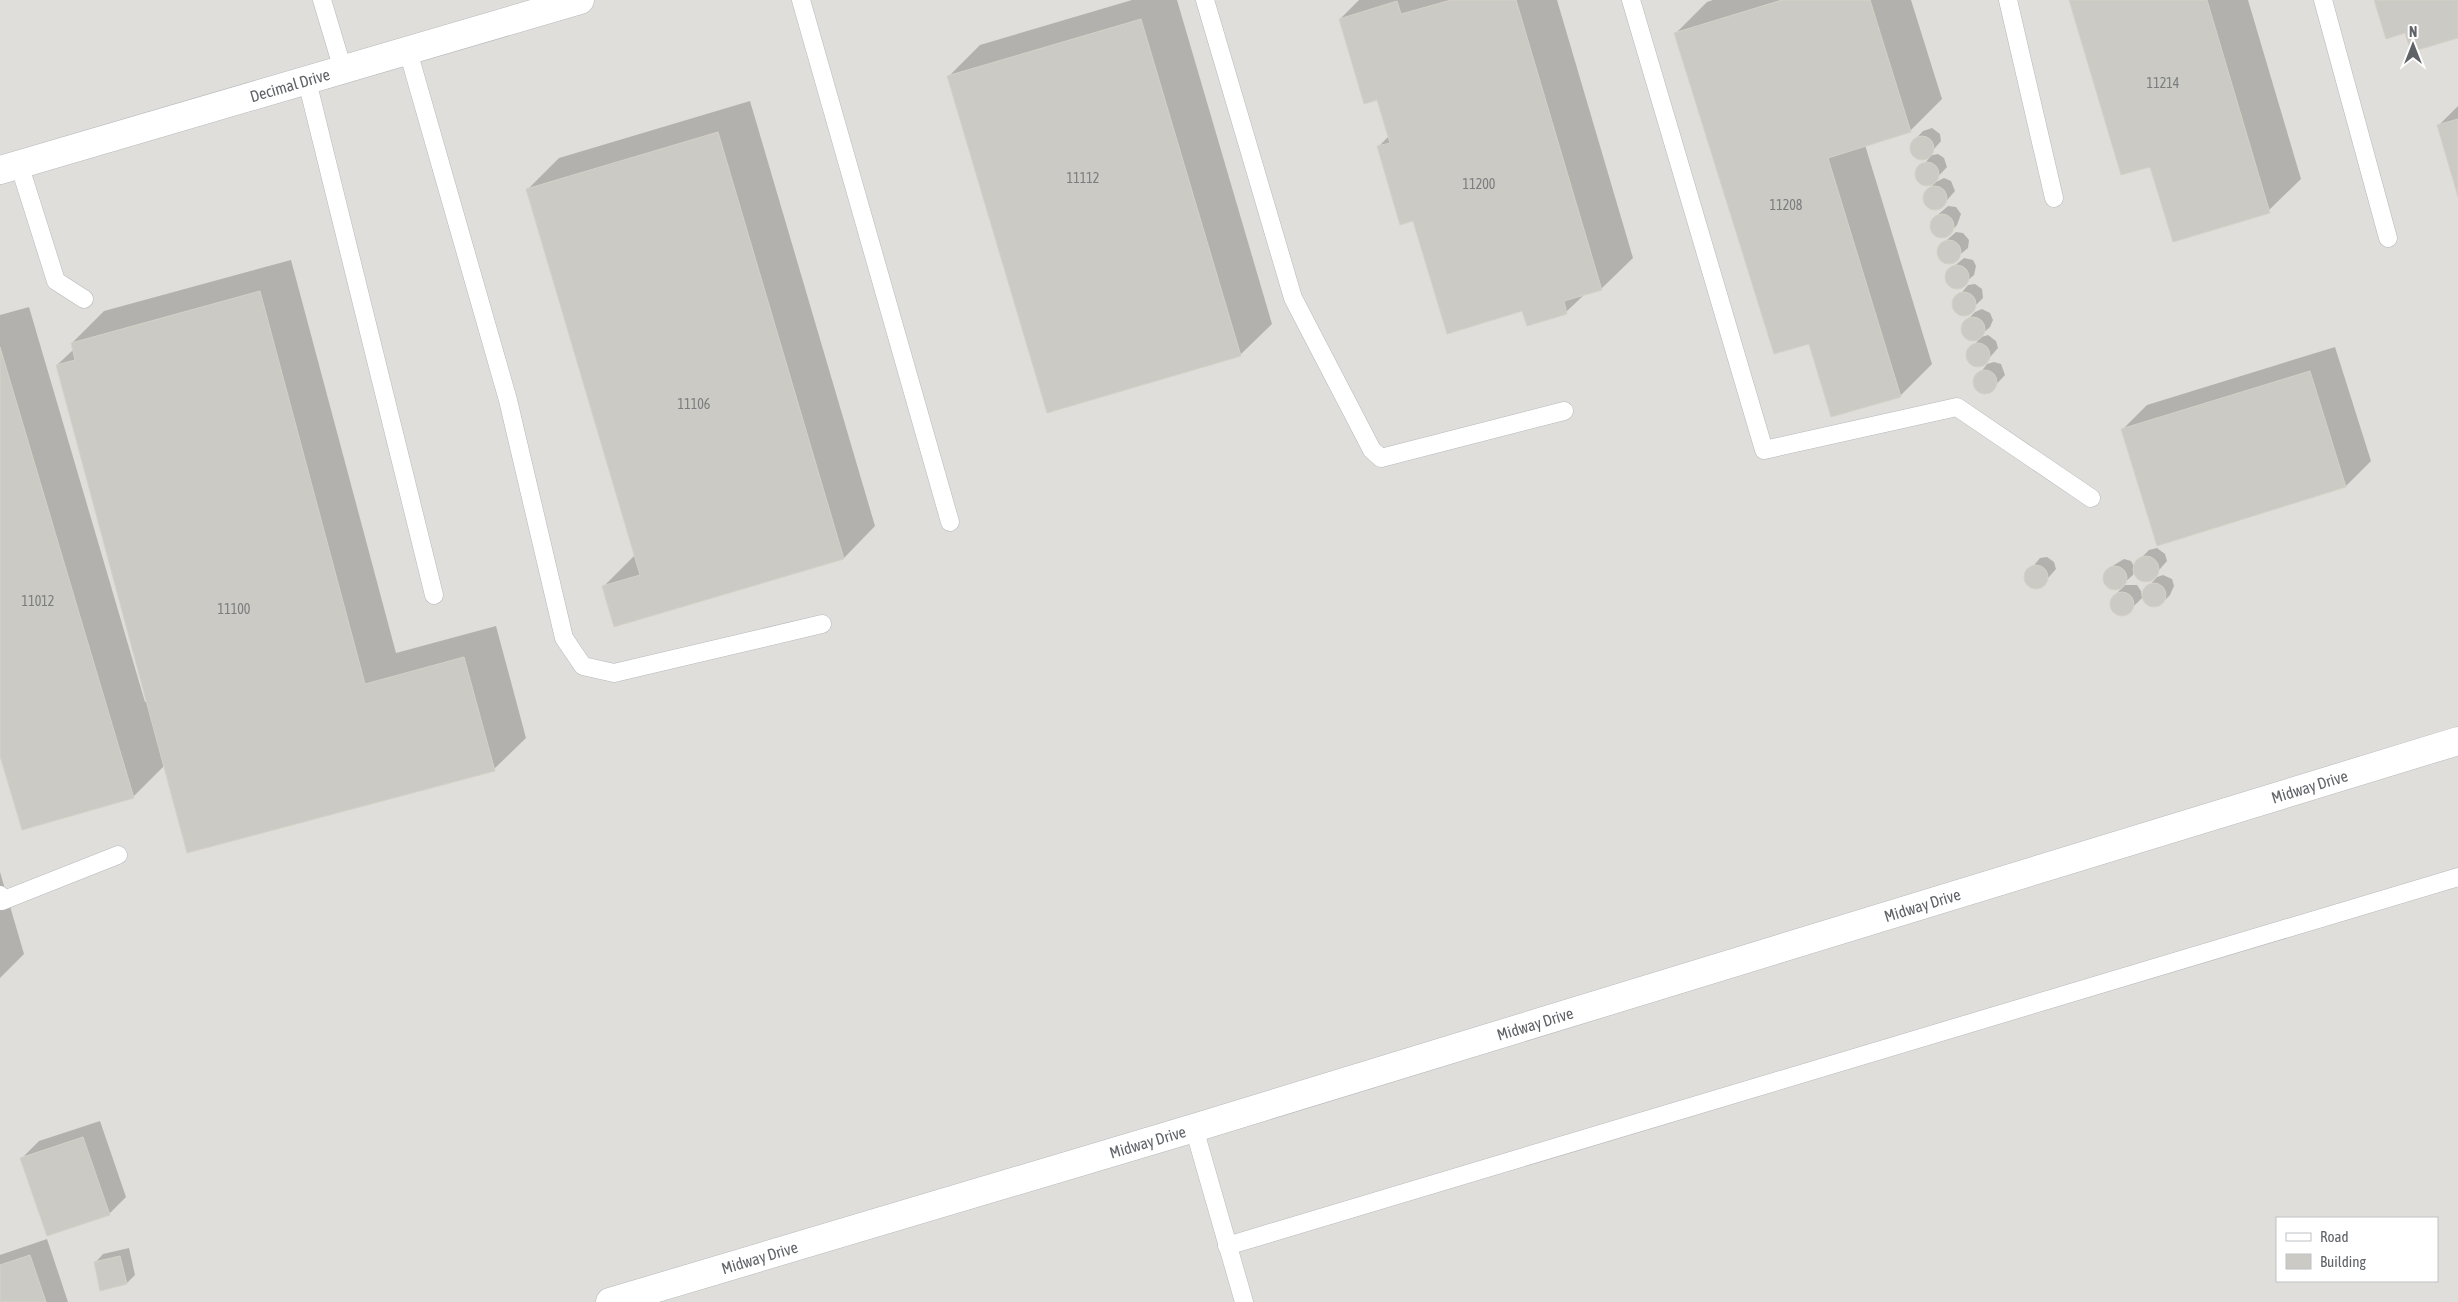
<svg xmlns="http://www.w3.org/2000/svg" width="2458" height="1302" font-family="'Asap Condensed',sans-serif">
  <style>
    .industrial { fill: #e0deda; fill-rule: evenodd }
    .shadow { fill: #0003 }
    .building { fill: #cccac5; stroke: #d6d1c6 }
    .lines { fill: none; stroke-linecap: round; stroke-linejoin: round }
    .service-casing { stroke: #b5b8bc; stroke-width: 19 }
    .minor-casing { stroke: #b5b8bc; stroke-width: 29 }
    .service { stroke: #fff; stroke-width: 18 }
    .minor { stroke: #fff; stroke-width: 28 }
    .labels { text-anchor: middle; stroke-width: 4; stroke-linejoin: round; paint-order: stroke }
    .number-label { font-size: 14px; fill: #7a7d7f }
    .street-label { font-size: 16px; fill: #5f6368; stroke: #fff }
  </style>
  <rect width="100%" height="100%" fill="#f1efe8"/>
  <!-- industrial -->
  <path class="industrial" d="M0 0H2458V1302H0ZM2277 1218H2437V1281H2277Z"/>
  <!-- shadow -->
  <g class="shadow">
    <path d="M1132 0H1177L1272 324 1240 355 949 76 980 45Z"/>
    <path d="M1359 0H1557L1633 258 1601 289 1585 294 1566 312 1523 310 1414 219 1378 147 1389 136 1378 98 1340 19Z"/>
    <path d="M1713 0H1911L1942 99 1910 131 1865 145 1932 364 1900 396 1810 342 1675 34 1707 2Z"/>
    <path d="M2070 0H2248L2301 179 2269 210 2174 240 2151 165Z"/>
    <path d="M750 101 875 526 844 558 615 626 604 586 636 554 528 189 559 158Z"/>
    <path d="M2458 106V192L2438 126Z"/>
    <path d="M1932 128 1940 134 1941 141 1928 156 1938 154 1944 158 1947 167 1931 184H1924L1919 181 1916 174 1930 157 1920 159 1912 154 1911 144 1923 131Z"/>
    <path d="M1944 178 1951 181 1955 191 1942 206 1934 209 1925 200 1927 191 1934 184H1932Z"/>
    <path d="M1948 206 1956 207 1961 214 1957 225 1949 234 1940 236 1935 234 1931 226 1933 219Z"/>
    <path d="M1956 232 1963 233 1969 240 1968 248 1951 262 1944 261 1939 254 1941 245Z"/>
    <path d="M1964 258 1973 260 1976 266 1974 275 1959 288 1950 286 1946 279 1947 272Z"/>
    <path d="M291 260 396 653 496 626 526 738 494 769 165 765 133 797 0 753V315L29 307 145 702 148 701 57 365 74 349 72 343 104 311Z"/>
    <path d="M1975 284 1982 289 1983 298 1968 313 1961 314 1954 307V302L1968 285Z"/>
    <path d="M1982 309 1990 313 1993 320 1990 327 1975 340 1965 336 1962 327 1966 321 1975 312Z"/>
    <path d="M1988 335 1996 341 1998 348 1985 363 1976 366 1969 361 1967 354 1981 337Z"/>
    <path d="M2335 347 2371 461 2346 486 2158 544 2122 430 2147 405Z"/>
    <path d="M1994 362 2001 364 2005 375 1992 389 1987 392 1978 390 1975 380 1987 364Z"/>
    <path d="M2157 548 2165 554 2167 561 2152 578 2145 580 2134 571 2133 575 2117 589 2108 587 2104 581 2105 573 2114 565 2124 559 2131 561 2136 570V563L2149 550Z"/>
    <path d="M2047 557 2054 562 2056 569 2042 585 2033 587 2027 582 2026 575 2040 558Z"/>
    <path d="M2163 575 2172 579 2174 586 2170 595 2161 604 2152 606 2145 601 2144 596 2126 614H2118L2112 608V598L2125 585H2137L2141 591 2142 597 2149 586 2157 577Z"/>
    <path d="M0 872 24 954 0 978Z"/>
    <path d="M100 1121 126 1197 109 1214 22 1158 39 1141Z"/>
    <path d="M47 1239 68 1302H0V1255Z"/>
    <path d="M129 1248 135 1275 127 1283 95 1263 103 1254Z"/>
  </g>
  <!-- building -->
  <g class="building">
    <path d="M1451 0H1516L1601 287 1602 290 1564 301 1567 314 1527 326 1522 311 1447 334 1413 221 1400 225 1377 146 1390 143 1377 100 1364 104 1339 19 1397 1 1401 14Z"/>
    <path d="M1782 0H1870L1911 132 1828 158 1901 397 1831 417 1809 344 1774 354 1674 33Z"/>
    <path d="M2069 0H2207L2270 213 2173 242 2150 167 2121 175Z"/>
    <path d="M2374 0H2458V38L2411 52 2405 33 2386 39Z"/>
    <path d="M1141 19 1241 356 1047 413 947 76Z"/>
    <path d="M2458 119V197L2437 125Z"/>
    <path d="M718 132 844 559 614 627 602 586 640 575 526 189Z"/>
    <circle cx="1922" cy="148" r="12"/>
    <circle cx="1927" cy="174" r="12"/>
    <circle cx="1935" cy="198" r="12"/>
    <circle cx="1942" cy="226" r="12"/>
    <circle cx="1949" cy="252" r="12"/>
    <circle cx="1957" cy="277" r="12"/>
    <path d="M260 291 365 684 464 657 495 771 187 853 56 365 75 360 71 343Z"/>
    <circle cx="1964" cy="304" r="12"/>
    <circle cx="1973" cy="329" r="12"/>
    <circle cx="1978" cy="355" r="12"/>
    <path d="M0 347 134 798 22 830 0 756Z"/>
    <circle cx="1985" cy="382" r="12"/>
    <path d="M2310 371 2346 487 2157 546 2121 429Z"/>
    <circle cx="2146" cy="569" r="13"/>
    <circle cx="2036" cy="577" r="12"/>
    <circle cx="2115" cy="578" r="12"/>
    <circle cx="2154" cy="595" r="12"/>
    <circle cx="2122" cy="604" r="12"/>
    <path d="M83 1137 110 1215 47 1236 20 1158Z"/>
    <path d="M30 1255 46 1302H0V1265Z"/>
    <path d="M120 1256 127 1284 100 1291 94 1262Z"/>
  </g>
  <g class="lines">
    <defs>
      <g id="service">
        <path d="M322 0 343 70"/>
        <path d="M801 0 950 522"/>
        <path d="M1205 0 1293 298 1372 450 1381 458 1564 411"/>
        <path d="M1631 0 1764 450 1957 407 2091 498"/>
        <path d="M2008 0 2054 198"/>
        <path d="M2323 0 2388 238"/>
        <path d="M408 51 508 400 564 638 583 666 614 673 822 624"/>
        <path d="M307 81 434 595"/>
        <path d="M19 164 56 281 84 299"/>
        <path d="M0 895 2 901 118 855"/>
        <path d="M1194 1128 1244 1302"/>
        <path d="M1227 1246 2458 877"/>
      </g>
      <g id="minor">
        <path id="s1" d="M0 170 580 0"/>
        <path id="s2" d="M610 1302 1194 1128 2458 741"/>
      </g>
    </defs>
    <!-- service casing -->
    <use href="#service" class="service-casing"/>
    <!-- minor casing -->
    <use href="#minor" class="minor-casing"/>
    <!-- service -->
    <use href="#service" class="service"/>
    <!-- minor -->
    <use href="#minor" class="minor"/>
  </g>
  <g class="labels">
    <!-- number labels -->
    <g class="number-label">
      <text x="2163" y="88">11214</text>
      <text x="1083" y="183">11112</text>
      <text x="1479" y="189">11200</text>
      <text x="1786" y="210">11208</text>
      <text x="694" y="409">11106</text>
      <text x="38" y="606">11012</text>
      <text x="234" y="614">11100</text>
    </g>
    <!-- street labels -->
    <g class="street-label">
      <text dy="6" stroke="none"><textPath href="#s1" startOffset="302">Decimal Drive</textPath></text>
      <text dy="6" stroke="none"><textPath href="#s2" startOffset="1776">Midway Drive</textPath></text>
      <text dy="6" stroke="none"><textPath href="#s2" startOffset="1371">Midway Drive</textPath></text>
      <text dy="6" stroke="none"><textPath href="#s2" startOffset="966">Midway Drive</textPath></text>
      <text dy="6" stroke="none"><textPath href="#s2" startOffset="561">Midway Drive</textPath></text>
      <text dy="6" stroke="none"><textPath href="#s2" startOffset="156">Midway Drive</textPath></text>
    </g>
  </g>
  <!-- legend -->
  <rect x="2276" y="1217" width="162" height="65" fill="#ffffff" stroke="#bfc1c3"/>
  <rect x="2286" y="1233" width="25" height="8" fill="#ffffff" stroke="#bfc1c3"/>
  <text x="2320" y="1242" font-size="15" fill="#5f6368">Road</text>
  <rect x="2286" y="1254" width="25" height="15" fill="#cccac5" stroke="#bfc1c3"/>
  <text x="2320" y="1267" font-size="15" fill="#5f6368">Building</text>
  <!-- north arrow -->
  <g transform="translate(2413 45)" stroke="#ffffff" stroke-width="4" paint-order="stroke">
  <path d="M0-4L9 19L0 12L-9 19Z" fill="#5f6368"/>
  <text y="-8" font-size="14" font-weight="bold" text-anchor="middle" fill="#5f6368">N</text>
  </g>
</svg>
